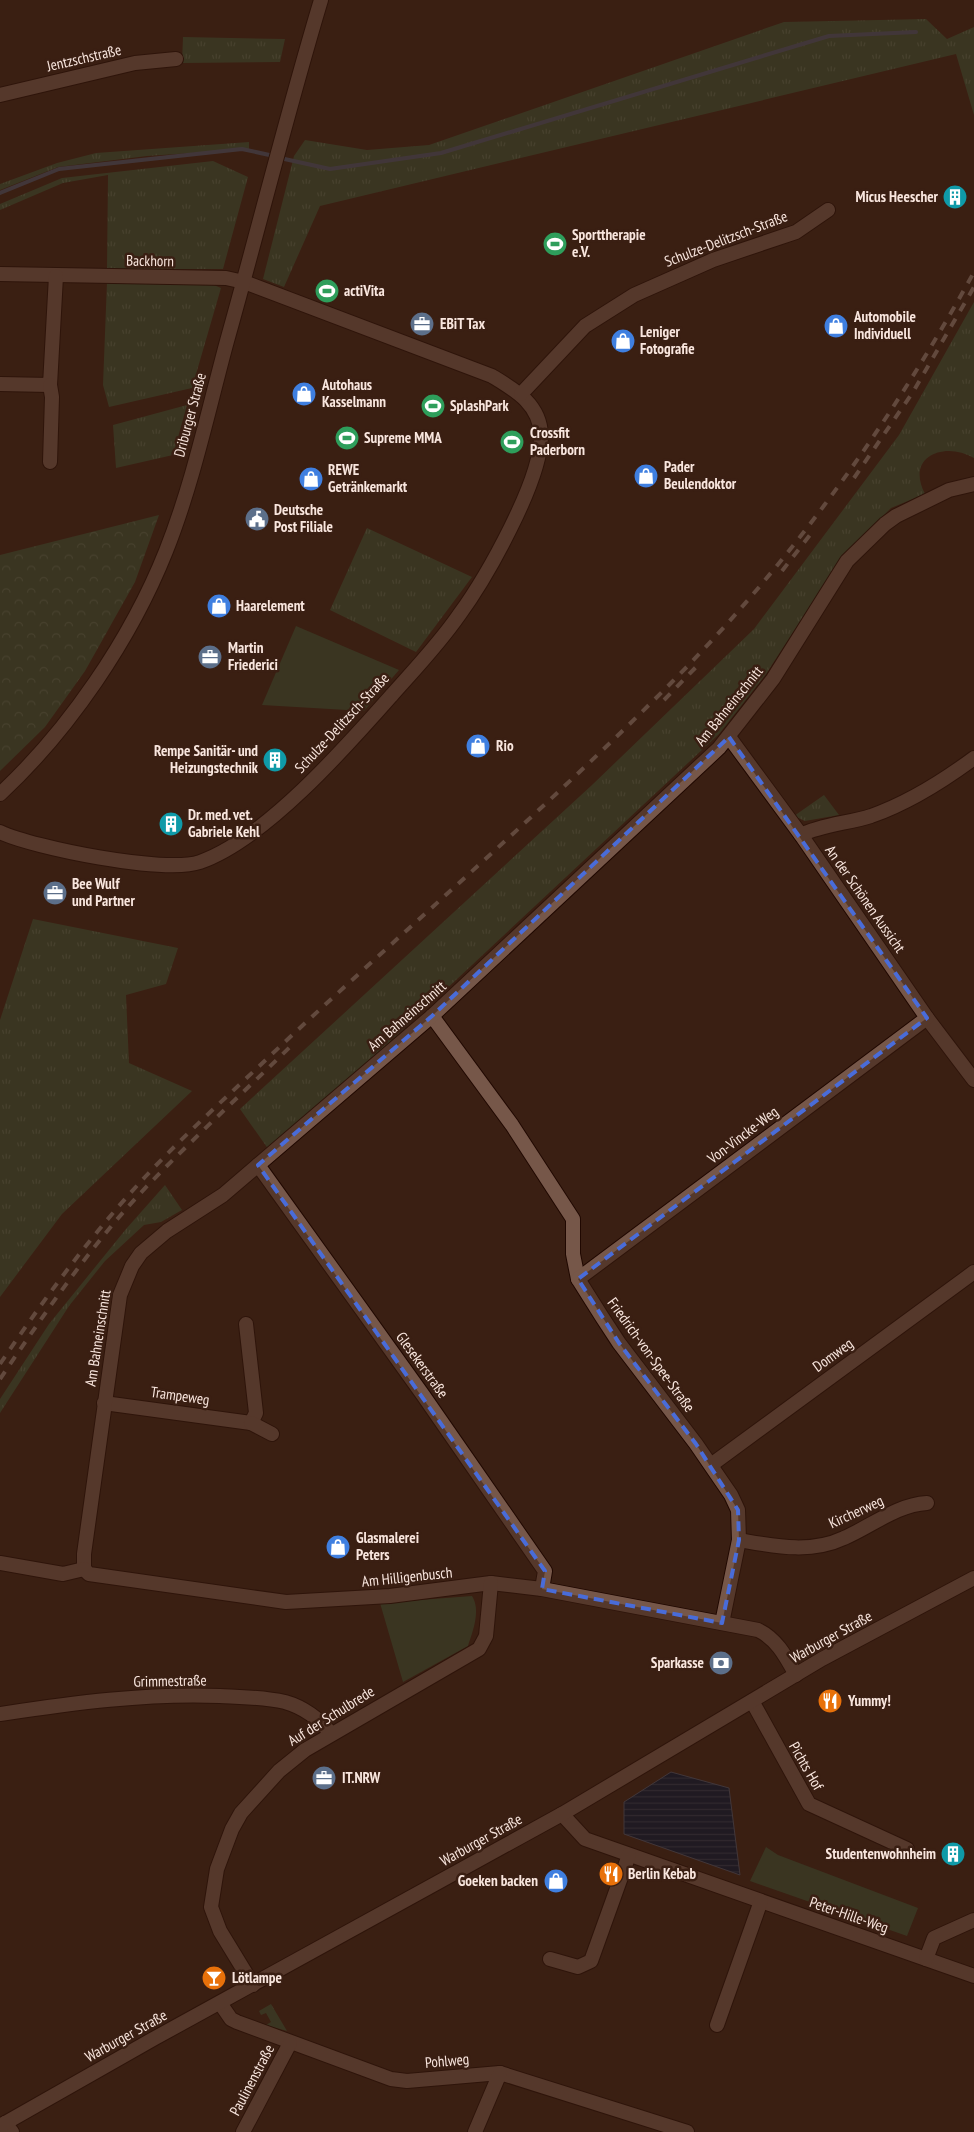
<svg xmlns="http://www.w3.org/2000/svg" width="974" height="2132" font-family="'PT Sans Narrow',sans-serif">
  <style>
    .grass { fill: url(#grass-tufts) }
    .forest { fill: url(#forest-crowns) }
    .green { fill: #3a5133 }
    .water { fill: url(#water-rules); stroke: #4b5368 }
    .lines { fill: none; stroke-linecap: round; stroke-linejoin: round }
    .stream { stroke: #4b5368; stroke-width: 4 }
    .minor-casing { stroke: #200801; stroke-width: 16 }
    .secondary-casing { stroke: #200801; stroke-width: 16 }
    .minor { stroke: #765749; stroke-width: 14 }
    .secondary { stroke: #765749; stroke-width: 14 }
    .rail { stroke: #937c72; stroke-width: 4; stroke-dasharray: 9 9; stroke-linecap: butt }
    .marked { fill: none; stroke: #496cd9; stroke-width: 4; stroke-dasharray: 10 6; stroke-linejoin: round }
    .labels { text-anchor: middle; stroke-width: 5; stroke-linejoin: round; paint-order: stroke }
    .street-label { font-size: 15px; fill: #f9e6de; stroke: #3a1f13 }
    .poi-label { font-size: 15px; font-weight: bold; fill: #f9e6de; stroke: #3a1f13; text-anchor: start }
  </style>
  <defs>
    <pattern id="grass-tufts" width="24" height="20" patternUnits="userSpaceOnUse" patternTransform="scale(1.25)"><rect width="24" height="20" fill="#3a5133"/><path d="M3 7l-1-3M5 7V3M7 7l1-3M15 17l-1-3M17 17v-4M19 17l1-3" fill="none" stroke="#576a50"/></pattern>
    <pattern id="forest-crowns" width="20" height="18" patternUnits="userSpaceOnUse" patternTransform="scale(1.25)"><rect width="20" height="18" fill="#3a5133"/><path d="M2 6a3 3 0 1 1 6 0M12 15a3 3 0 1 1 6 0" fill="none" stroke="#576a50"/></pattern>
    <pattern id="water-rules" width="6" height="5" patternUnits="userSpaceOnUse" patternTransform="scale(1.25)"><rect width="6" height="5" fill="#001435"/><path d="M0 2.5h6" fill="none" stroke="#263652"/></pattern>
  </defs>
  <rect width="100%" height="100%" fill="#3a1f13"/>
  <!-- grass -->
  <g class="grass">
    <path d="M926 19 947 39 974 27V115L956 54 320 206 284 287 263 279 294 156 305 140 367 150 429 145 784 22Z"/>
    <path d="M183 37 285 39 280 62 182 63Z"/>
    <path d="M249 142V149L147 156 58 167 0 190V184L57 163 96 153Z"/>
    <path d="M213 161 248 177 223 269H107L108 175 63 183 0 210V204L62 178Z"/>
    <path d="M107 282 209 283 221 288 192 388 109 407 103 385Z"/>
    <path d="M974 302V458C945 441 905 456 925 494L891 508 841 558 766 674 719 734 271 1153 240 1109 592 785 754 629 899 435Z"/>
    <path d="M187 405 173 455 116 468 113 425Z"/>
    <path d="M367 528 472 577 416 652 330 610Z"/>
    <path d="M824 795 839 815 805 821 794 816Z"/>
    <path d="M33 919 178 948 166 984 126 995 129 1063 192 1091 62 1214 0 1297V1020Z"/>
    <path d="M165 1185 182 1210 161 1222 144 1225 105 1261 69 1306 0 1413V1399L49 1324 126 1229Z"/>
    <path d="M271 2004 287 2031 266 2025 271 2022 266 2013 261 2015 259 2011Z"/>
  </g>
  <!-- forest -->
  <path class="forest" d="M159 515 135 582 85 671 45 727 0 771V555Z"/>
  <!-- green -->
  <g class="green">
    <path d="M296 626 399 670 364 711 262 705Z"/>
    <path d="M472 1596C481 1610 473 1631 468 1646L403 1682 380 1603Z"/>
    <path d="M766 1847 778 1855 918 1908 907 1936 750 1881Z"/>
  </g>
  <!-- water -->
  <path class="water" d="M671 1772 729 1788 740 1875 624 1834V1802Z"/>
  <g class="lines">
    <!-- stream -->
    <g class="stream">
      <path d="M280 158 330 169 441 153 829 36 916 32"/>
      <path d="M0 193 59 169 242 149 274 156"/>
    </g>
    <defs>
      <g id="minor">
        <path d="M0 95 135 63 176 59"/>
        <path d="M0 274 226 278 244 282 492 376C515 390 540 404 541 435 542 480 486 578 459 615 439 644 414 670 391 696 346 747 264 840 200 862 165 874 34 848 0 832"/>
        <path d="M0 384 50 385 56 276"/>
        <path d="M50 385 52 397 50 462"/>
        <path d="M521 394 585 326 634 295 713 260 796 232 828 210"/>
        <path d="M729 737 801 835 927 1018 974 1080"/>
        <path d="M801 835C820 825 849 823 871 816 908 803 943 781 974 758"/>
        <path d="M432 1016 512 1125 573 1219V1254L578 1279 602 1317 619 1343 696 1444 731 1495 738 1510 739 1540 722 1623"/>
        <path d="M258 1165 423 1395 545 1571 542 1589"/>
        <path d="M578 1279 927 1018"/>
        <path d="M104 1403 251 1423 256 1413 246 1324"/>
        <path d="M251 1423 272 1434"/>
        <path d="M711 1465 974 1272"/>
        <path d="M739 1540C774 1546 810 1554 844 1538 872 1526 896 1505 927 1503"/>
        <path d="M0 1563 63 1574 84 1569"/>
        <path d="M84 1569V1554L120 1295 132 1266 141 1253 167 1231 223 1195 432 1016 719 748 773 679 847 561 885 524 896 516 949 490 974 484"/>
        <path d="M84 1569 89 1574 286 1602 390 1596 491 1583 542 1589 758 1630C777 1639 786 1657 796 1675"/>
        <path d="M752 1701 809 1804 907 1849"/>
        <path d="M0 1714C73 1703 146 1693 220 1696 242 1697 263 1697 285 1702 303 1707 320 1719 331 1734"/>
        <path d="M562 1814 585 1839 974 1976"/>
        <path d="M550 1959 578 1967 591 1961 629 1855"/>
        <path d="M926 1959 934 1938 974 1920"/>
        <path d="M253 1985 220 1931 211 1907 217 1869 232 1829 241 1813 279 1771 305 1750 479 1649 486 1636 491 1583"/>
        <path d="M220 2003 231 2019 237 2022 391 2079 407 2081 500 2073 687 2132"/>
        <path d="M717 2025 761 1901"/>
        <path d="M5 2123 12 2132"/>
        <path d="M243 2132 290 2043"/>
        <path d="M475 2132 500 2073"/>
      </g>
      <g id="secondary">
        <path d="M0 794C69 730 131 639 166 551 193 483 208 411 227 341 259 227 287 113 321 0"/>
        <path d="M0 2126 155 2038 562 1814 822 1659 974 1578"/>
      </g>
    </defs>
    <!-- minor casing -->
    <use href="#minor" class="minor-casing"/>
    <!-- secondary casing -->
    <use href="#secondary" class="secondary-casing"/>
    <!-- minor -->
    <use href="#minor" class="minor"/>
    <!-- secondary -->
    <use href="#secondary" class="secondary"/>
    <!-- rail -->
    <g class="rail">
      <path d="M854 478 913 392 974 287"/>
      <path d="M782 571 813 531"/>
      <path d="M664 700 701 662"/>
      <path d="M0 1364C44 1299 91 1235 145 1177 185 1134 229 1095 272 1054 405 929 544 811 673 681 793 560 892 421 974 272"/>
      <path d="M0 1379C47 1310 95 1239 153 1180 198 1134 246 1090 292 1045"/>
    </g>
  </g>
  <!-- marked area -->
  <path d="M0 0H974V2132H0ZM729 737 927 1018 578 1279 619 1343 696 1444 738 1510 739 1540 722 1623 542 1589 545 1571 258 1165 432 1016Z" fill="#3a1f13" fill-opacity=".55" fill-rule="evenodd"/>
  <path class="marked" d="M729 737 927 1018 578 1279 619 1343 696 1444 738 1510 739 1540 722 1623 542 1589 545 1571 258 1165 432 1016Z"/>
  <!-- icons -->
  <defs>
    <symbol id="building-disc" viewBox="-11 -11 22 22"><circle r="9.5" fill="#0f9aa8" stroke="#3a1f13"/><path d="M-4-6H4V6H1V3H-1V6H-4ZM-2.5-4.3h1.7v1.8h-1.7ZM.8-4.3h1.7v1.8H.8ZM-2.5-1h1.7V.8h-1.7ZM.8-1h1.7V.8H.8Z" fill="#fff"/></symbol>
    <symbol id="stadium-disc" viewBox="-11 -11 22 22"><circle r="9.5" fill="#2e9e5b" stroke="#3a1f13"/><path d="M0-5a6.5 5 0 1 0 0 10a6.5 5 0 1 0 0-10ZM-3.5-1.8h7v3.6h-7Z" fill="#fff"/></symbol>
    <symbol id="office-disc" viewBox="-11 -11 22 22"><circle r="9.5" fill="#5c6f8a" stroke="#3a1f13"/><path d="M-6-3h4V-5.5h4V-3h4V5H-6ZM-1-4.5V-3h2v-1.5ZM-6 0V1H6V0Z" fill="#fff"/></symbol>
    <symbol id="shop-disc" viewBox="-11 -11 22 22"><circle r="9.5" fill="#3f7fe0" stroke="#3a1f13"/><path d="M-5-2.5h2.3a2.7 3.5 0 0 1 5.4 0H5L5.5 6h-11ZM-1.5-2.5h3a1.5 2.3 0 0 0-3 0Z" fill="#fff"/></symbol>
    <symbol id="civic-disc" viewBox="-11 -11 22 22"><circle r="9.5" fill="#5c6f8a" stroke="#3a1f13"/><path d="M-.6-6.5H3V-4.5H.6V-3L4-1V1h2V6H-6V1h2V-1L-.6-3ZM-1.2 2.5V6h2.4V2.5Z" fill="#fff"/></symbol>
    <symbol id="bank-disc" viewBox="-11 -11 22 22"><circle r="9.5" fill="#5c6f8a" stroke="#3a1f13"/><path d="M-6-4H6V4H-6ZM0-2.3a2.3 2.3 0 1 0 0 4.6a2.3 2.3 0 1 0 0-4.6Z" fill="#fff"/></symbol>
    <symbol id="restaurant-disc" viewBox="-11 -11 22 22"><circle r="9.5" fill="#e8710a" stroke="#3a1f13"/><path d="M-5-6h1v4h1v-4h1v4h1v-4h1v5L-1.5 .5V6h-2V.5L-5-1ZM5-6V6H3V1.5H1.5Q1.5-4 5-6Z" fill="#fff"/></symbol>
    <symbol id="bar-disc" viewBox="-11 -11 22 22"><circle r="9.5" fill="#e8710a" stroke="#3a1f13"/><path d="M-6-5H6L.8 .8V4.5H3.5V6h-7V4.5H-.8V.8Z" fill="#fff"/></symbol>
  </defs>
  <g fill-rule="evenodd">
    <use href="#building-disc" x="941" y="183" width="28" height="28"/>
    <use href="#stadium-disc" x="541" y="230" width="28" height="28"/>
    <use href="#stadium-disc" x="313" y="277" width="28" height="28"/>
    <use href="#office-disc" x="408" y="310" width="28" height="28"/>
    <use href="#shop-disc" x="822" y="312" width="28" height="28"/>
    <use href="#shop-disc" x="609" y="327" width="28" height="28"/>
    <use href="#shop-disc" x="290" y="380" width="28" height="28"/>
    <use href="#stadium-disc" x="419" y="392" width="28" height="28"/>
    <use href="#stadium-disc" x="333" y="424" width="28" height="28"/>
    <use href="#stadium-disc" x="498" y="428" width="28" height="28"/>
    <use href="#shop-disc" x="632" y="462" width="28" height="28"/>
    <use href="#shop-disc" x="297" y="465" width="28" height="28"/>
    <use href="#civic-disc" x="243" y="505" width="28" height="28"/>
    <use href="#shop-disc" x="205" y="592" width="28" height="28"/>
    <use href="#office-disc" x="196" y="643" width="28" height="28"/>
    <use href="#shop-disc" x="464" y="732" width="28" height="28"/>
    <use href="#building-disc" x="261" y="746" width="28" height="28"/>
    <use href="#building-disc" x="157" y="810" width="28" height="28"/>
    <use href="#office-disc" x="41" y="879" width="28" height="28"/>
    <use href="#shop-disc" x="324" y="1533" width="28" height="28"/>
    <use href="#bank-disc" x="707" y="1649" width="28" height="28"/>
    <use href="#restaurant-disc" x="816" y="1687" width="28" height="28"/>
    <use href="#office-disc" x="310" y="1764" width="28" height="28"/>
    <use href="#building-disc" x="939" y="1840" width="28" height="28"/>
    <use href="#restaurant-disc" x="597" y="1860" width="28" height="28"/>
    <use href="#shop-disc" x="542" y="1867" width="28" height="28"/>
    <use href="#bar-disc" x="200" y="1964" width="28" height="28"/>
  </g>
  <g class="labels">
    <!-- street labels -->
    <g class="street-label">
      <text transform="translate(84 58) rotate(-13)" y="5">Jentzschstraße</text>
      <text transform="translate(726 239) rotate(-21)" y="5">Schulze-Delitzsch-Straße</text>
      <text transform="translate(150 261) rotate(1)" y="5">Backhorn</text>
      <text transform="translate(190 415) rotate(-75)" y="5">Driburger Straße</text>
      <text transform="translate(729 706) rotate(-51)" y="5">Am Bahneinschnitt</text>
      <text transform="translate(342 723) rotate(-47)" y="5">Schulze-Delitzsch-Straße</text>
      <text transform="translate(865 899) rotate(55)" y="5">An der Schönen Aussicht</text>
      <text transform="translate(407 1016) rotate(-41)" y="5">Am Bahneinschnitt</text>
      <text transform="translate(743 1135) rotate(-37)" y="5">Von-Vincke-Weg</text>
      <text transform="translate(98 1338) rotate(-81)" y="5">Am Bahneinschnitt</text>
      <text transform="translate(651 1355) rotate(54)" y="5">Friedrich-von-Spee-Straße</text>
      <text transform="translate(833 1355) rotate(-36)" y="5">Domweg</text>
      <text transform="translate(422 1365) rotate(54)" y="5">Glesekerstraße</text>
      <text transform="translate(180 1396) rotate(8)" y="5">Trampeweg</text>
      <text transform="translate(856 1512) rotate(-25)" y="5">Kircherweg</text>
      <text transform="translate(407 1577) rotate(-6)" y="5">Am Hilligenbusch</text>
      <text transform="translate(831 1637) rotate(-29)" y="5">Warburger Straße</text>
      <text transform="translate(170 1681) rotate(-1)" y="5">Grimmestraße</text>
      <text transform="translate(331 1716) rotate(-32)" y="5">Auf der Schulbrede</text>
      <text transform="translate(806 1766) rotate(60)" y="5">Pichts Hof</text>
      <text transform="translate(481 1840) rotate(-29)" y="5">Warburger Straße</text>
      <text transform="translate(849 1915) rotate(19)" y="5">Peter-Hille-Weg</text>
      <text transform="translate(126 2036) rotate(-29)" y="5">Warburger Straße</text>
      <text transform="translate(447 2061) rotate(-5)" y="5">Pohlweg</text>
      <text transform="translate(252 2080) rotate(-62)" y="5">Paulinenstraße</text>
    </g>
    <!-- poi labels -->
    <g class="poi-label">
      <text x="938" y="202" text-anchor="end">Micus Heescher</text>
      <text x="572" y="240">Sporttherapie<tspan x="572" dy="17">e.V.</tspan></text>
      <text x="344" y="296">actiVita</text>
      <text x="854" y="322">Automobile<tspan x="854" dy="17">Individuell</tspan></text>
      <text x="440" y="329">EBiT Tax</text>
      <text x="640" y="337">Leniger<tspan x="640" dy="17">Fotografie</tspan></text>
      <text x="322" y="390">Autohaus<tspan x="322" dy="17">Kasselmann</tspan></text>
      <text x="450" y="411">SplashPark</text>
      <text x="530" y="438">Crossfit<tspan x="530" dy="17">Paderborn</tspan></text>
      <text x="364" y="443">Supreme MMA</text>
      <text x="664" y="472">Pader<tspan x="664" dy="17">Beulendoktor</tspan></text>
      <text x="328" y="475">REWE<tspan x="328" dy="17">Getränkemarkt</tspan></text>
      <text x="274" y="515">Deutsche<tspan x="274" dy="17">Post Filiale</tspan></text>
      <text x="236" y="611">Haarelement</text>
      <text x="228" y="653">Martin<tspan x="228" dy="17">Friederici</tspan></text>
      <text x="496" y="751">Rio</text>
      <text x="258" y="756" text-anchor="end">Rempe Sanitär- und<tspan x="258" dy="17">Heizungstechnik</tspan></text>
      <text x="188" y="820">Dr. med. vet.<tspan x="188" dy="17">Gabriele Kehl</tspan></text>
      <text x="72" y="889">Bee Wulf<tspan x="72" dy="17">und Partner</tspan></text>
      <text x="356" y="1543">Glasmalerei<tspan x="356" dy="17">Peters</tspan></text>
      <text x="704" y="1668" text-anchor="end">Sparkasse</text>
      <text x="848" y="1706">Yummy!</text>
      <text x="342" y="1783">IT.NRW</text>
      <text x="936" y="1859" text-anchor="end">Studentenwohnheim</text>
      <text x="628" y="1879">Berlin Kebab</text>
      <text x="538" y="1886" text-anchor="end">Goeken backen</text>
      <text x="232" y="1983">Lötlampe</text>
    </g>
  </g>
</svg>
